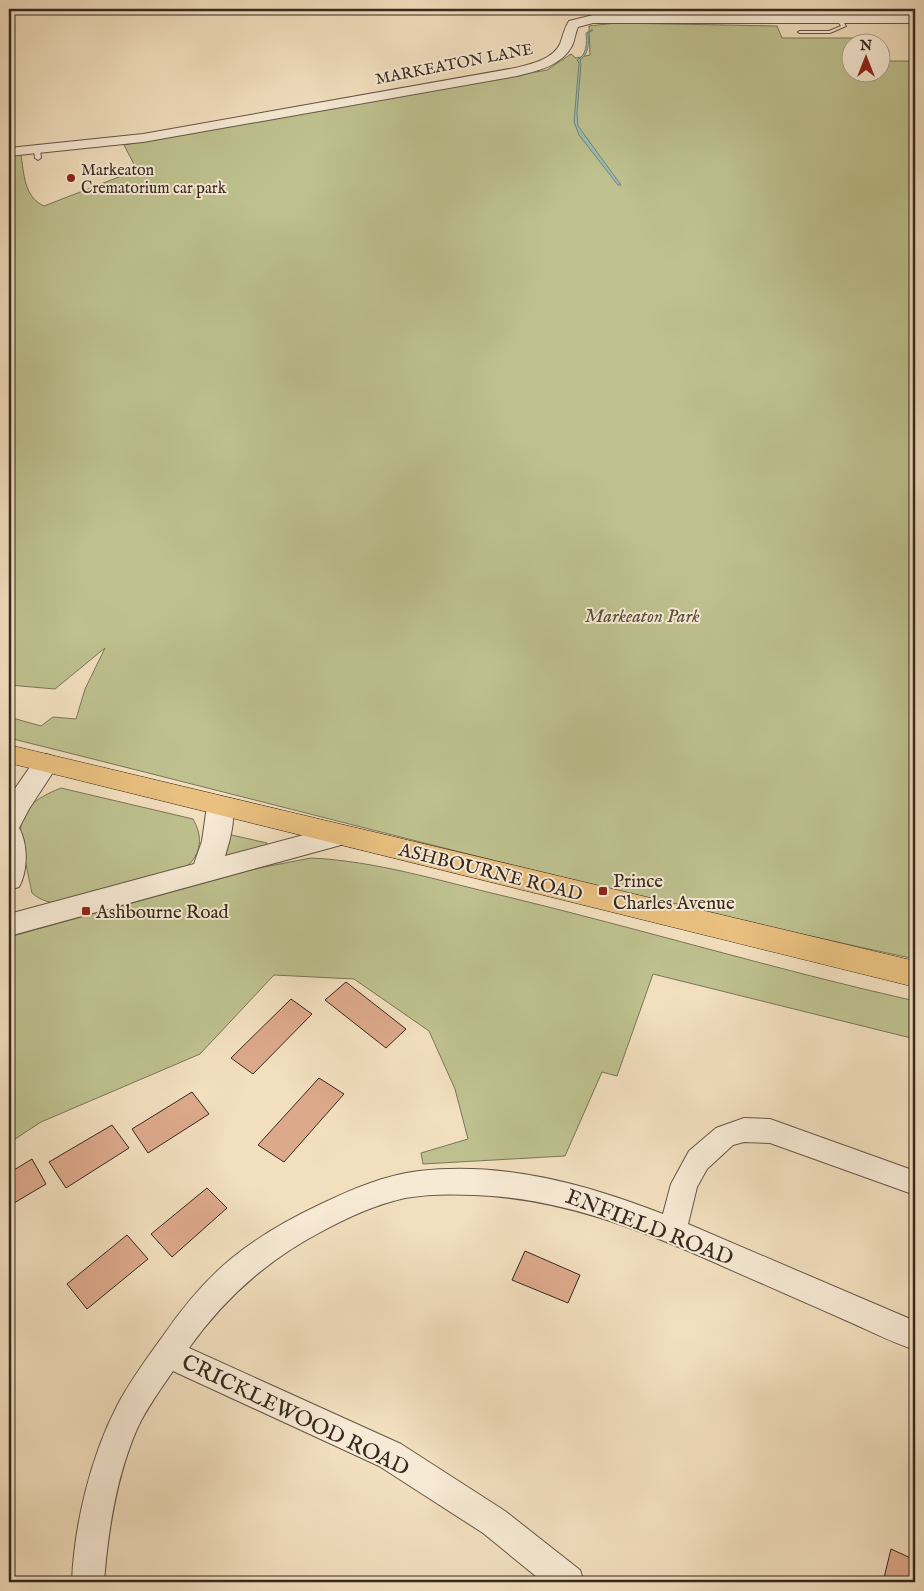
<svg xmlns="http://www.w3.org/2000/svg" width="924" height="1591" font-family="'IM FELL English',serif">
  <style>
    .green { fill: #bec18f; stroke: #7a7557 }
    .water { fill: #9bbcb5; stroke: #738179 }
    .building { fill: #dda98b; stroke: #36291f }
    .lines { fill: none; stroke-linecap: round; stroke-linejoin: round }
    .service-casing { stroke: #655647; stroke-width: 2 }
    .minor-casing { stroke: #655647; stroke-width: 2 }
    .tertiary-casing { stroke: #655647; stroke-width: 2 }
    .trunk-casing { stroke: #36291f; stroke-width: 1 }
    .service { fill: #f7ead5; fill-rule: evenodd }
    .minor { fill: #f7ead5; fill-rule: evenodd }
    .tertiary { fill: #f7ead5; fill-rule: evenodd }
    .trunk { fill: #e9c07f; fill-rule: evenodd }
    .poi-dot { fill: #8f2418; stroke: #f7ead5; stroke-width: 2 }
    .labels { text-anchor: middle; stroke-width: 4; stroke-linejoin: round; paint-order: stroke }
    .far-street-label { font-size: 16px; fill: #36291f; stroke: #f7ead5 }
    .far-poi-label { font-size: 16px; fill: #36291f; stroke: #f7ead5; text-anchor: start }
    .park-label { font-size: 19px; font-style: italic; fill: #584f3b; stroke: #f7ead5 }
    .street-label { font-size: 19px; fill: #36291f; stroke: #f7ead5 }
    .poi-label { font-size: 19px; fill: #36291f; stroke: #f7ead5; text-anchor: start }
    .near-street-label { font-size: 22px; fill: #36291f; stroke: #f7ead5 }
  </style>
  <rect width="100%" height="100%" fill="#f2dfbe"/>
  <filter id="stains"><feTurbulence type="fractalNoise" baseFrequency=".004" numOctaves="4"/><feColorMatrix values="0 0 0 0 .2 0 0 0 0 .09 0 0 0 0 .02 0 0 0 .5 -.17"/></filter>
  <radialGradient id="worn" r=".72"><stop offset=".6" stop-color="#630" stop-opacity="0"/><stop offset="1" stop-color="#630" stop-opacity=".3"/></radialGradient>
  <!-- green -->
  <g class="green">
    <path d="M616 23 777 26 782 38H862L864 42H852V72H882V61H915V959C611 894 311 813 9 738V717L41 726 53 717 76 719 85 689 105 648 55 689 9 685V156L21 154C24 174 24 197 44 206L137 170 124 145 547 70 571 54 576 58 590 55 589 26Z"/>
    <path d="M61 788 193 819C203 836 202 854 186 867 181 871 75 901 64 903 52 904 41 901 32 893 29 878 19 836 21 823 24 804 46 794 61 788Z"/>
    <path d="M227 834 267 843V847L225 858Z"/>
    <path d="M311 858C376 861 440 881 504 896 641 929 777 970 915 1001V1039L653 974 617 1076 602 1072 565 1156 423 1164 421 1153 468 1139 455 1089 429 1031 354 979 274 975 200 1054 41 1122 9 1143V937L259 868Z"/>
  </g>
  <!-- water -->
  <path class="water" d="M591 30H593L588 33C589 43 589 54 580 60L581 64 577 113 578 126 621 185H618L579 135 574 122 579 63 577 60C587 55 587 43 586 33Z"/>
  <!-- building -->
  <g class="building">
    <path d="M346 982 406 1029 386 1048 325 1000Z"/>
    <path d="M291 999 312 1014 253 1074 231 1058Z"/>
    <path d="M319 1078 344 1094 284 1162 258 1145Z"/>
    <path d="M192 1092 209 1114 148 1153 132 1129Z"/>
    <path d="M112 1125 129 1148 66 1188 49 1162Z"/>
    <path d="M32 1159 46 1184 9 1206V1173Z"/>
    <path d="M207 1188 227 1208 172 1257 151 1234Z"/>
    <path d="M127 1235 148 1259 87 1309 67 1284Z"/>
    <path d="M525 1251 580 1275 568 1303 512 1280Z"/>
    <path d="M891 1549 915 1560V1582H883Z"/>
  </g>
  <g class="lines">
    <defs>
      <g id="service">
        <path d="M837 19H841L846 26 830 33H800L798 32 800 31H829L841 26Z"/>
        <path d="M37 147 40 149 41 158 38 160 35 158 34 149Z"/>
      </g>
      <path id="minor" d="M744 1118 770 1119 915 1171V1195L770 1143 744 1142 733 1145 707 1169 697 1187 688 1224 915 1321V1350C891 1342 868 1330 845 1320 803 1301 760 1283 718 1264 639 1229 561 1198 474 1195 451 1194 428 1194 405 1198 374 1205 346 1218 319 1233 266 1261 224 1299 189 1348L401 1444 505 1511 580 1570 584 1582H543L483 1533 379 1466 173 1371C161 1389 146 1409 137 1429 116 1477 108 1531 104 1582H72C74 1525 91 1456 117 1406 130 1381 147 1358 163 1336 183 1307 205 1280 232 1258 259 1236 289 1219 321 1204 352 1189 385 1175 419 1171 503 1161 586 1184 663 1214L671 1184 689 1151 716 1128Z"/>
      <g id="tertiary">
        <path d="M593 15H915V23H593L578 27C575 33 575 40 572 46 561 66 537 71 517 76L143 142 9 156V148L143 134 515 68C531 64 552 60 560 44 563 36 564 29 569 21Z"/>
        <path d="M46 754 55 757 59 763 29 809 19 828C28 844 28 870 19 887L9 890V797L37 757Z"/>
        <path d="M220 796 229 799C238 814 230 840 225 856L341 825 351 828 354 835 351 842 341 845 9 936V914L194 864 202 841 207 806 211 799Z"/>
      </g>
      <path id="trunk" d="M9 745 915 961V987L9 763Z"/>
    </defs>
    <!-- service casing -->
    <use href="#service" class="service-casing"/>
    <!-- minor casing -->
    <use href="#minor" class="minor-casing"/>
    <!-- tertiary casing -->
    <use href="#tertiary" class="tertiary-casing"/>
    <!-- trunk casing -->
    <use href="#trunk" class="trunk-casing"/>
    <!-- service -->
    <use href="#service" class="service"/>
    <!-- minor -->
    <use href="#minor" class="minor"/>
    <!-- tertiary -->
    <use href="#tertiary" class="tertiary"/>
    <!-- trunk -->
    <use href="#trunk" class="trunk"/>
  </g>
  <!-- markers -->
  <g class="poi-dot">
    <circle cx="71" cy="178" r="5"/>
    <rect x="598" y="886" width="10" height="10" rx="2.5"/>
    <rect x="81" y="906" width="10" height="10" rx="2.5"/>
  </g>
  <g class="labels">
    <!-- far-street labels -->
    <g class="far-street-label">
      <text transform="translate(454 63) rotate(-11)" y="6">MARKEATON LANE</text>
    </g>
    <!-- far-poi labels -->
    <g class="far-poi-label">
      <text x="81" y="175">Markeaton<tspan x="81" dy="18">Crematorium car park</tspan></text>
    </g>
    <!-- park labels -->
    <g class="park-label">
      <text x="642" y="622">Markeaton Park</text>
    </g>
    <!-- street labels -->
    <g class="street-label">
      <text transform="translate(491 871) rotate(14)" y="7">ASHBOURNE ROAD</text>
    </g>
    <!-- poi labels -->
    <g class="poi-label">
      <text x="613" y="887">Prince<tspan x="613" dy="22">Charles Avenue</tspan></text>
      <text x="96" y="918">Ashbourne Road</text>
    </g>
    <!-- near-street labels -->
    <g class="near-street-label">
      <text transform="translate(650 1226) rotate(21)" y="8">ENFIELD ROAD</text>
      <text transform="translate(296 1414) rotate(26)" y="8">CRICKLEWOOD ROAD</text>
    </g>
  </g>
  <!-- margin -->
  <rect width="924" height="1591" fill="none" stroke="#f2dfbe" stroke-width="30"/>
  <rect x="10" y="10" width="904" height="1571" fill="none" stroke="#36291f" stroke-width="2.5"/>
  <rect x="15" y="15" width="894" height="1561" fill="none" stroke="#36291f"/>
  <!-- north arrow -->
  <g transform="translate(866 58)"><circle r="24" fill="#f7ead5" stroke="#aa9d8c"/>
  <path d="M0-4L9 19L0 12L-9 19Z" fill="#8f2418"/>
  <text y="-8" font-size="14" font-weight="bold" text-anchor="middle" fill="#36291f">N</text>
  </g>
  <rect width="100%" height="100%" filter="url(#stains)"/>
  <rect width="100%" height="100%" fill="url(#worn)"/>
</svg>
